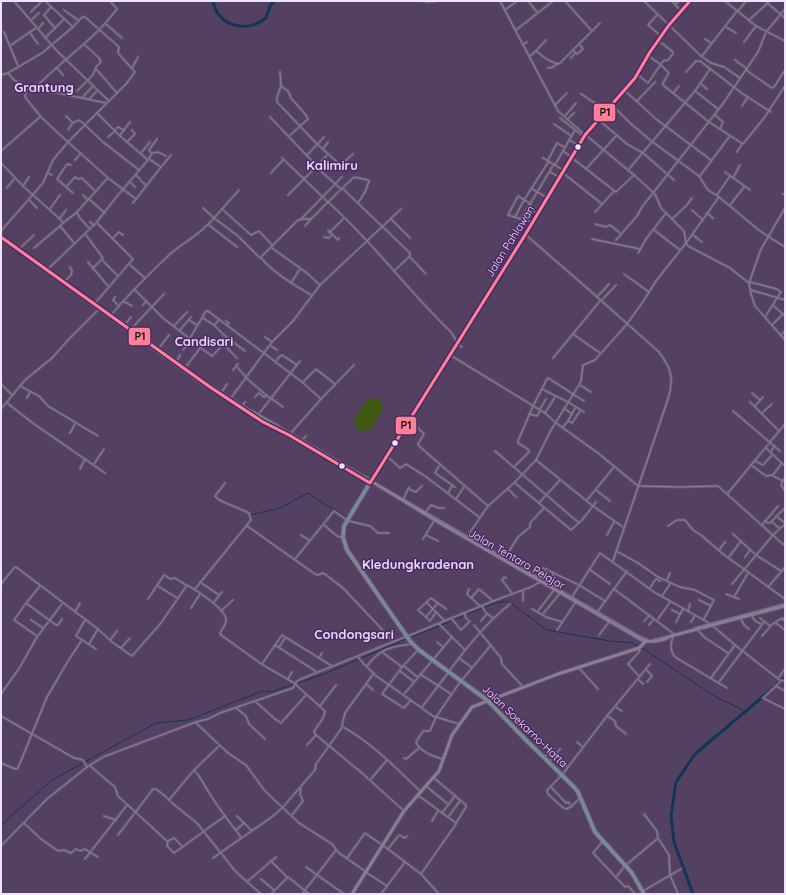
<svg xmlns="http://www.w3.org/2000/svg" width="786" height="895" font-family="Quicksand,sans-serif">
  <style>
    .green { fill: #405b11 }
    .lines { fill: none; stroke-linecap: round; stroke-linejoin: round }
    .stream { stroke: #12355a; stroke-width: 1 }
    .river { stroke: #12355a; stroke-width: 3 }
    .street-casing { stroke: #6b5c75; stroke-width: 3 }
    .secondary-casing { stroke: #6b5c75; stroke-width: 4.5 }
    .primary-casing { stroke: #6b5c75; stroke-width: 5 }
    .highway-casing { stroke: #6b5c75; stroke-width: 5.5 }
    .street { stroke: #8c7d98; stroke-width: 1 }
    .secondary { stroke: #8c7d98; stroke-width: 2.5 }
    .primary { stroke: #828297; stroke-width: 3 }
    .highway { stroke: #7a8898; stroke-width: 3.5 }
    .bus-1-casing { stroke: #4c2864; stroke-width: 6 }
    .bus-1 { stroke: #ff8098; stroke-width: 3 }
    .bus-dot { fill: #f0e4fa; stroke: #4c2864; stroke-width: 1.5 }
    .labels { text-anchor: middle; stroke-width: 3; stroke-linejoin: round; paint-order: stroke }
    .street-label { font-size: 11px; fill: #f0e4fa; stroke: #4c2864 }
    .quarter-label { font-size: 13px; font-weight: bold; fill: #e7d8f5; stroke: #4c2864 }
    .line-badge { stroke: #4c2864; stroke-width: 1.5 }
    .pale-badge-label { font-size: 11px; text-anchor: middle; font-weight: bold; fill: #111 }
  </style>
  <rect width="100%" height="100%" fill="#544162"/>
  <!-- green -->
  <path class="green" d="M373 398C381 398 382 403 383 409L370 430 361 431 356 428 354 420 368 399Z"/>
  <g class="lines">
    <!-- stream -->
    <g class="stream">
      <path d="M250 515 280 508 308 493C320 502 334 509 347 518"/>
      <path d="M409 638 495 603 508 601 547 630 610 641 632 643 644 649 716 697 745 711"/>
      <path d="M1 825 52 780 156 723 188 720 263 691 271 692 277 690 324 674 406 639"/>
    </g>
    <!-- river -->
    <g class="river">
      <path d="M213 1C217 26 247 34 266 18L270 6 274 1"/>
      <path d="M693 894 674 842 671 816 676 782 695 754 785 678"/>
    </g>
    <defs>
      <g id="street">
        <path d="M422 1 429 2 436 1"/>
        <path d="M500 1 558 111 584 134"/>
        <path d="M528 1 537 12"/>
        <path d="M565 1 591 30"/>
        <path d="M644 1 668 24"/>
        <path d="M672 1 680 10"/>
        <path d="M725 1 756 26 785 41"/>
        <path d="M765 1 785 18"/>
        <path d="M676 4 679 1"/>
        <path d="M51 7 44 15 55 28"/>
        <path d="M64 10 78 20"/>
        <path d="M505 10 517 1"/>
        <path d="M738 11 746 1"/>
        <path d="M31 12 42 1"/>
        <path d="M657 15 648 25 661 36"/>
        <path d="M31 20 39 13"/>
        <path d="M749 20 770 1"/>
        <path d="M106 24 122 38"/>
        <path d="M670 26 701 56 711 63 724 67 740 78"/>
        <path d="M73 27 82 17H85L119 47 118 53 135 72 126 84 109 101"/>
        <path d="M726 27 736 33"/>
        <path d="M38 29 43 23"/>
        <path d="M516 30 553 1"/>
        <path d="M4 32 18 66"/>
        <path d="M30 33 38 44"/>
        <path d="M45 38 64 19"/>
        <path d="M705 39 711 43"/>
        <path d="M546 40 536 51C542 56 551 63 559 64L600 23"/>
        <path d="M744 42 756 26"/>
        <path d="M11 45 36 28"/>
        <path d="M523 45 527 42"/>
        <path d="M573 50 577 54 583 49 580 45"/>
        <path d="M702 56 737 11"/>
        <path d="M529 57 536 51"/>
        <path d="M650 57 661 65 669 73 663 83V85L709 122 743 144 764 118 785 86"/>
        <path d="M571 58 575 53"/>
        <path d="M735 60 747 69"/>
        <path d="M57 68 63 75"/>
        <path d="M132 68 138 57"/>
        <path d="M548 68 553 67 557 64"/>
        <path d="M96 69 117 93"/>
        <path d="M746 70 772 88 774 87 785 70"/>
        <path d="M280 72 281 86 288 91 291 98 305 114 308 119 289 136"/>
        <path d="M686 72 696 61H700L743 94 771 112"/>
        <path d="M8 73 14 80 27 87H36L48 91 106 103"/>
        <path d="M1 75 8 73 42 53 73 27 45 1"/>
        <path d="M638 75 648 83 663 61 668 60 673 54 672 51 659 41"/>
        <path d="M700 83 707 89"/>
        <path d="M281 86 277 97V102L317 144 336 161 338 165"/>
        <path d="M27 87 25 97 41 117 58 133 108 178 136 199"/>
        <path d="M36 87C62 60 94 40 117 9L111 2"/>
        <path d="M624 90 656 119 711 160"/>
        <path d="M77 91 93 75 96 67 101 62 99 58 84 44"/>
        <path d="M695 91 718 109"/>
        <path d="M673 93 679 86"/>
        <path d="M581 94C585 95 586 98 590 100 595 104 600 103 606 109"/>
        <path d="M82 98 92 87"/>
        <path d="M89 99 97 91"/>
        <path d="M637 101 655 82"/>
        <path d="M555 105 567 93"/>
        <path d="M613 106 630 123 650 140 699 176 708 190 719 197 760 231 785 247"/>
        <path d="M742 106 748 97"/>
        <path d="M715 115 723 122 720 129"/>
        <path d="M66 116 73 123 79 120 84 124"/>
        <path d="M565 116 576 103"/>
        <path d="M270 117 311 160 317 163 337 168 353 154"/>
        <path d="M560 118 583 136"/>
        <path d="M568 119 574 113"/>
        <path d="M600 121 627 144 643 153 674 180"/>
        <path d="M554 124 570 135"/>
        <path d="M85 125 103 142 139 170"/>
        <path d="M68 130 72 124"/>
        <path d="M115 130 118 127 124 130"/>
        <path d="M120 135 130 122"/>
        <path d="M587 136 634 175 655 194 661 208 684 231 686 243 688 246 730 268 749 283 751 294 755 306 785 340"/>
        <path d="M108 137 115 131"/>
        <path d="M569 140 578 145"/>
        <path d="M127 142 135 134 132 130"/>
        <path d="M323 149 328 142"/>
        <path d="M1 151 40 117"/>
        <path d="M563 151 570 156"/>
        <path d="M737 152 742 144"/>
        <path d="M141 153 150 142"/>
        <path d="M153 153 158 152 166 156"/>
        <path d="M307 155 324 137"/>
        <path d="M149 158 152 154 149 150 157 139"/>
        <path d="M282 158 328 202 354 177 368 180 369 181 365 192 358 203"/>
        <path d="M543 158 563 170"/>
        <path d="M572 158 616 192 634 175"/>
        <path d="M75 160 81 153"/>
        <path d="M548 160 557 143 564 147"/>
        <path d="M1 163 23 186 62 221 63 223 60 226 75 244"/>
        <path d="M320 163 327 155"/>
        <path d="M317 164 316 167 340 188"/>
        <path d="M71 165 67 164 57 179 73 193"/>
        <path d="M555 165 575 130"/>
        <path d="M162 166 171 155"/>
        <path d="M586 169 616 136"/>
        <path d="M629 169 695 91 710 69"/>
        <path d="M550 172 559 177"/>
        <path d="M725 172 750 190"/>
        <path d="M48 173 52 175"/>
        <path d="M271 173 283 160"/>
        <path d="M563 173 602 204"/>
        <path d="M136 175 140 179"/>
        <path d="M700 176 729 137"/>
        <path d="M733 178 740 165"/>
        <path d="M141 181 146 185"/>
        <path d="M130 182 135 187"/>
        <path d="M23 186 29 177"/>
        <path d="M67 186 75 177 78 179 82 178 95 191"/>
        <path d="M7 188 14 179"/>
        <path d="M342 188 410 253V256L394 271"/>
        <path d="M532 189 546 197"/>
        <path d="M783 194 785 195"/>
        <path d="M83 195 87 199"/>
        <path d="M288 195 316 167"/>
        <path d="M717 195 730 176"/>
        <path d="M89 199 105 213"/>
        <path d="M29 200 37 208"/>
        <path d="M133 203 161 167 149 159"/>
        <path d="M730 205 744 187"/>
        <path d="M203 208 214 218 239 190"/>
        <path d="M529 208 537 213"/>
        <path d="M50 209 60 195"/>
        <path d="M222 209 251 235 259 231 273 246"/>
        <path d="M692 210 703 220"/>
        <path d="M77 212 79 217 90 229"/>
        <path d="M595 212 614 191"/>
        <path d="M707 213 713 218"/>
        <path d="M515 217 524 200 549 161"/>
        <path d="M60 218 66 210"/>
        <path d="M301 219 342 177"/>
        <path d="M391 219 410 238"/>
        <path d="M521 219 508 215 518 196 531 204"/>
        <path d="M672 219 686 206 692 198"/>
        <path d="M90 222 94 225"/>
        <path d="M532 222 521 219 554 164"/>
        <path d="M63 223 76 213 107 179"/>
        <path d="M595 224 606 227 610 225 620 233"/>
        <path d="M209 225 237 247"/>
        <path d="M305 226 311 219"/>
        <path d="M328 230 338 240 339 238"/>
        <path d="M654 230 680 250"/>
        <path d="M1 231 43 183 53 160 68 142 109 101 56 50 14 1"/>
        <path d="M329 233 344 218"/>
        <path d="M86 235 103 258 93 268"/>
        <path d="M526 235 587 288 659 352C672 370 674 378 668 399L613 561"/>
        <path d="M693 235 702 242"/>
        <path d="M324 237 329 238 332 235"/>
        <path d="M113 238 119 232 123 235"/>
        <path d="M592 239 640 249"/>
        <path d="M616 240 637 216 642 207 722 105 758 52 766 32 785 9"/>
        <path d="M34 248 60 226"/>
        <path d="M272 248 307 273 320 285"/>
        <path d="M19 249 34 235"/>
        <path d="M638 253 646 239 666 213"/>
        <path d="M410 257 426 274"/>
        <path d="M261 258C275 274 293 284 311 295"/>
        <path d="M103 261 118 276"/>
        <path d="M88 262 108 286"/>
        <path d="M130 265 145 278"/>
        <path d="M47 270 96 223 118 195 148 160 119 135 97 113"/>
        <path d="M624 274 649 292"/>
        <path d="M64 282 71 275 72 271 70 267"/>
        <path d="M750 282 777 289 781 292 765 317"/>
        <path d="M291 283 300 269"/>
        <path d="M749 283 761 249 785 208"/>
        <path d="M135 290 164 319 201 347 185 368"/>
        <path d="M751 290 785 300"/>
        <path d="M115 297 113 300 119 306"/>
        <path d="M597 297 609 284"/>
        <path d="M92 301 123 322 200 378 237 402"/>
        <path d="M601 301 616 285"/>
        <path d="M96 302 133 259 97 223"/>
        <path d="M123 302 127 303 132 306"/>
        <path d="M143 305 146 301"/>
        <path d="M774 306 785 316"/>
        <path d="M111 315C129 294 149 274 169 255 185 241 200 235 214 218L238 236 260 258 298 220 302 219H311L328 202C373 242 408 291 451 332L457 342"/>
        <path d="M203 318 214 325 219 320"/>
        <path d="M189 320 197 325"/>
        <path d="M226 321 229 323 227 325"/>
        <path d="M126 323 131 317"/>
        <path d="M214 325 224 335 245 351"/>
        <path d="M772 325 783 314"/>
        <path d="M174 326 187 312"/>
        <path d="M132 328 164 294"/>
        <path d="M180 330 191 317"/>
        <path d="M573 334 600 353"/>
        <path d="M781 335 785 331"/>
        <path d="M265 337 272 342"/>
        <path d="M190 338 206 311H208L302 382 321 399"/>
        <path d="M224 345 237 358"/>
        <path d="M459 345 462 347"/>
        <path d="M271 346 277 350"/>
        <path d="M159 348 169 335"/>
        <path d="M201 348 212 356 224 344 222 341 223 338"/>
        <path d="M183 350 192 340"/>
        <path d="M450 355 545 413 556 423 598 453 638 486 679 487 718 486 785 546"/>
        <path d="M553 358 600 301"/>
        <path d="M177 361 180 355"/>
        <path d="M276 361 280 356 282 355 297 365"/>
        <path d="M236 366 246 377"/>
        <path d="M233 370 238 364"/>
        <path d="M246 378 271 399"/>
        <path d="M303 382 316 369 335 384"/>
        <path d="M1 384 12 395"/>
        <path d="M580 385 591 392"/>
        <path d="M20 386 39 396 48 406 98 436"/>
        <path d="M542 389 568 402 584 412"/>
        <path d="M222 392 227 384"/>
        <path d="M752 393 760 400"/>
        <path d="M255 397 259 393 264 397 266 396"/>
        <path d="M27 398 30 392"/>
        <path d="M231 398 272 342 293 321 320 285 401 209"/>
        <path d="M272 399 283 407"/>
        <path d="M750 402 778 430"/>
        <path d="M7 403 34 424 105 473"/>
        <path d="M243 405 245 402"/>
        <path d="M755 406 763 397"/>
        <path d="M1 409 25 380 52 358 69 339 98 310"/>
        <path d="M540 409 546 399"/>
        <path d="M565 409 572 414"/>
        <path d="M733 411 780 451"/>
        <path d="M545 413 555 397"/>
        <path d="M762 413 772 404"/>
        <path d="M529 414 537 416 540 411"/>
        <path d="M258 415 300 361"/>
        <path d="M410 420 424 434 418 444 419 446 488 506"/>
        <path d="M568 421 575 408"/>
        <path d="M280 427 360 474"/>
        <path d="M563 427 568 421 572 423 580 411"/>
        <path d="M70 433 75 424"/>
        <path d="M291 433 321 399 354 365"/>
        <path d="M302 440 306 436"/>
        <path d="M766 448 785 466"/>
        <path d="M771 451 775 446"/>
        <path d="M495 452V451L579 523"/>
        <path d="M387 456 400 468 406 464 425 476 479 517"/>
        <path d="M536 460 593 506 623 527"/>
        <path d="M755 461 763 465 772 455"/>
        <path d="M94 464 104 449"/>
        <path d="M751 465 766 476 771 475 783 481"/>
        <path d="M439 466 435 473 455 487"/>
        <path d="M514 467 529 452V450L518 443V441L533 406 547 379 548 378 584 401"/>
        <path d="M80 469 85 459"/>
        <path d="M773 475 782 463"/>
        <path d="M785 477 781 485 785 491"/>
        <path d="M515 483 571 530 582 520 593 506"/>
        <path d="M409 489 416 492 422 486"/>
        <path d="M508 489 516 497"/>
        <path d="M596 490 610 501"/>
        <path d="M389 491 639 636 648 640"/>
        <path d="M448 493 452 486"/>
        <path d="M728 493 785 424"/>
        <path d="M404 498 409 487"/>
        <path d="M456 499 464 487"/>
        <path d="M587 500 614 467"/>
        <path d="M539 503 560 480"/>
        <path d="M593 506 596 502"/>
        <path d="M426 512 431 505 439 508H444"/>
        <path d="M776 516 785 523"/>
        <path d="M349 521 370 526 378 533H389"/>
        <path d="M765 521 768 523H770L784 509"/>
        <path d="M772 522 779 528"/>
        <path d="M324 525 337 536 341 537"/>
        <path d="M762 525 778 506"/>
        <path d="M247 526 315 574 318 575 323 573 325 574 344 589 393 641"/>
        <path d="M668 526 677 520H685L693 530 701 535 723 554 785 599"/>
        <path d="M733 534 756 555 781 571"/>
        <path d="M301 535 309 540"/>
        <path d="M426 535 438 541"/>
        <path d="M607 535 614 522"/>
        <path d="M466 538 488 506 514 483 536 460 551 430 579 385 581 381 583 365 595 360 627 324 642 303 656 281 686 243 719 197"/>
        <path d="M423 539 434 521"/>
        <path d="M719 550 725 542"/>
        <path d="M616 551 638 563 658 577 680 587 695 590 714 600 704 619"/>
        <path d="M729 557 741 541"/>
        <path d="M745 557 750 550"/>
        <path d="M505 558 518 537 530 527V523L544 508"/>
        <path d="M295 559 334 511 347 520"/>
        <path d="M543 568 579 585 605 601"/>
        <path d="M589 569 610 584"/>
        <path d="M506 578 504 577 502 580 512 593"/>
        <path d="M667 580 670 573"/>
        <path d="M200 582 219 595"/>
        <path d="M1 584 14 568 16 567 98 629 112 642 132 656 161 623 187 585C196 590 228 610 226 621 226 625 222 629 220 633L221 635 263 665 296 684"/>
        <path d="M549 584 554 573"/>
        <path d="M732 584 773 535 785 524"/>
        <path d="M158 586 177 598"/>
        <path d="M769 586 785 567"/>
        <path d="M650 588 655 580 657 579 660 581"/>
        <path d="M195 589 251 520 249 513 219 500 215 496 225 483"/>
        <path d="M469 589 467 594 480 606"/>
        <path d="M614 589 674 634"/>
        <path d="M523 591V601"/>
        <path d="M726 594 739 599"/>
        <path d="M662 596 670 584"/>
        <path d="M572 597 600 553 654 592 709 623"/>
        <path d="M734 597 748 573"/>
        <path d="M471 598 479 589 493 601"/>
        <path d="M148 599 164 575 170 579 175 578 186 585"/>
        <path d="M699 600 711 606"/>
        <path d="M27 602 40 586"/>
        <path d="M214 602 222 592"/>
        <path d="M427 603 444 620"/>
        <path d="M482 606 486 613 493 618"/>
        <path d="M191 608 200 594"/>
        <path d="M532 609 546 617 562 622"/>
        <path d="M672 610 680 614"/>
        <path d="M221 611 233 600"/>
        <path d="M538 611 554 590"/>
        <path d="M598 611 627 571"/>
        <path d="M688 611 690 604"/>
        <path d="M75 612 80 603"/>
        <path d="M436 612 430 621 418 610 431 598 446 609"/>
        <path d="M465 613V617L468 620"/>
        <path d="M543 614 560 593"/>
        <path d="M752 616 755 621 761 624"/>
        <path d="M426 617 438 603"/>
        <path d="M760 618 770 626 780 619 785 618"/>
        <path d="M452 619 461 630 470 621"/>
        <path d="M658 619 670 602"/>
        <path d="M741 619 744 625 749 629"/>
        <path d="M782 619 785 621"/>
        <path d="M31 620 43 628"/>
        <path d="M85 620 76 636 96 649"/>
        <path d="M481 621 487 614"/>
        <path d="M644 621 650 615"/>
        <path d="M676 622 683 609"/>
        <path d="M691 622 695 616"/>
        <path d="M776 623 785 630"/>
        <path d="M439 624 465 650"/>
        <path d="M474 625 501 658 502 664 523 687"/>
        <path d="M649 625 654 619"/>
        <path d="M713 626 735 645 781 681 785 680"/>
        <path d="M695 628 785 604"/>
        <path d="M557 630 575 603"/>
        <path d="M698 630 704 637 728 653"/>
        <path d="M599 635 609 622"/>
        <path d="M37 636 14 620 26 603 56 625H58L62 619"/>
        <path d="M408 636 493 601 531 587 540 582 547 569"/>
        <path d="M762 636 770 627"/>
        <path d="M673 637C670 645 670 650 675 657L727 688"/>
        <path d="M110 640 117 631"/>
        <path d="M653 640 669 636"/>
        <path d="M437 642 443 647"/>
        <path d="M89 644 98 629"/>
        <path d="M275 645 317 672"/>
        <path d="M279 647 285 638"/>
        <path d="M121 648 130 638"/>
        <path d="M382 652 402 667"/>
        <path d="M358 657 364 664 375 675 433 716 459 724"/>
        <path d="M319 658 322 653"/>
        <path d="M459 658 471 667"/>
        <path d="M262 664 282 635 332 666"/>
        <path d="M367 666C381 648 390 647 412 644"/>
        <path d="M404 666 417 677"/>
        <path d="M579 668 598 689"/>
        <path d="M646 669 652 676 647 682"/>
        <path d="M450 670C468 646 486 623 510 604"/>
        <path d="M400 671 413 681"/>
        <path d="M420 674 451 694"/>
        <path d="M639 676 628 664 639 652 640 649"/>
        <path d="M779 677 785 669"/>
        <path d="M711 678 735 645"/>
        <path d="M288 679 292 672"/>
        <path d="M638 679 643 684"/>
        <path d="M462 680 491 645"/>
        <path d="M781 681 776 686 785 691"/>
        <path d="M719 682 764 622"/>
        <path d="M366 684 373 690"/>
        <path d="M296 685 325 711C325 719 317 725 314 732L316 735 363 774 403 810"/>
        <path d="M776 686 763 698 785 709"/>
        <path d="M405 693 452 637"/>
        <path d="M1 694 20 667 37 637 62 604"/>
        <path d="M411 700 404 708 382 694 402 667 417 651"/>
        <path d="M256 702 275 719 281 723 306 695"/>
        <path d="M320 706 336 685"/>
        <path d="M422 707 448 673"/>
        <path d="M616 707 622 711"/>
        <path d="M236 708 246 716 249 724 265 739"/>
        <path d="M1 716 74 758 83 760 87 767"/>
        <path d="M607 716 615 721 616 726 626 734"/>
        <path d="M196 723 228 753 246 765 265 791 299 823 332 844 339 853 365 871"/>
        <path d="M343 727C372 743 396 768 420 791"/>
        <path d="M577 742 583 747"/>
        <path d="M307 745 316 735"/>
        <path d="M219 746 194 770C200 776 203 783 208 791 218 807 229 822 241 837"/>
        <path d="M544 757 553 748"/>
        <path d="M404 758 406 759 419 748"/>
        <path d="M442 759C433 756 420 752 416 742L423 731H430L436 717 460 682"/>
        <path d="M549 762 560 749"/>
        <path d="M561 762 567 767"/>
        <path d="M1 763 15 769 18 768 47 697 68 661 82 640"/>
        <path d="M90 766 115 787 118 796 168 842 167 846 174 853 225 816"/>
        <path d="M371 779 387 760"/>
        <path d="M427 787 448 804"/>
        <path d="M551 787 566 803 568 802 570 804"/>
        <path d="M419 796 456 823 466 807V805L434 778"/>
        <path d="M579 799 571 807 566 809 562 807 548 794 547 790 562 775 607 716 650 664"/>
        <path d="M169 800 194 770"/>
        <path d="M442 813 455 796"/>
        <path d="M644 814 657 831 658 838 669 855 670 875 678 894"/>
        <path d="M292 815 303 801 300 794 301 788"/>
        <path d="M104 816 116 820"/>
        <path d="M237 816 251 830"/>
        <path d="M448 817 460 801"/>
        <path d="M432 821 438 811"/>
        <path d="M24 823 41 839 58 851 64 850 71 853 76 849 80 851 85 849 98 857"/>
        <path d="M236 830 244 823"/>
        <path d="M118 835 153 789H156L165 796 172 803 197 823 236 872 261 894"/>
        <path d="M168 841 174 838 182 846"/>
        <path d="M602 842 593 853 625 887 628 886 635 894"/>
        <path d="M1 846 47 799 87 767 103 757 196 722 208 719 220 713 293 688 297 681 301 679 405 637"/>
        <path d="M384 846 421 874 439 894"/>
        <path d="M388 849 399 835 405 838 407 836"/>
        <path d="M213 858 273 816 283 807 315 770 316 764 341 729 345 713 374 673"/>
        <path d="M347 858 365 833 381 844"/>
        <path d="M85 859 127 805"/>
        <path d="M271 861 287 877"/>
        <path d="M626 865 657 839"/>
        <path d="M306 867 344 894"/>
        <path d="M367 873 387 886"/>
        <path d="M421 874 456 824"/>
        <path d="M617 876 624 867"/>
        <path d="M261 879 274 890"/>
        <path d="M248 881 276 857"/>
        <path d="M643 891 681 869"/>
        <path d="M271 894 288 877 309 894"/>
        <path d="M302 894 336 850"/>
        <path d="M381 894 405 862"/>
      </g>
      <g id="secondary">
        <path d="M371 481 435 520 642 640C651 643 663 641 671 636"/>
        <path d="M671 636 785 606"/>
        <path d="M352 894 404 811 439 771 452 735 472 707 558 674 639 648 646 641"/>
      </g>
      <path id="primary" d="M371 481 525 235 585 135 601 116 635 78 650 52 669 25 690 1"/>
      <g id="highway">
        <path d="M1 237 197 379 230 400 278 427 280 430"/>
        <path d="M259 419 289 435 354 473"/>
        <path d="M353 472 371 481 344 526 343 537 347 550 410 641 419 650 487 700 526 740 574 787 578 792 595 832 632 873 644 894"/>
      </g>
    </defs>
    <!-- street casing -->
    <use href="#street" class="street-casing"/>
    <!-- secondary casing -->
    <use href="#secondary" class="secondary-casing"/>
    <!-- primary casing -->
    <use href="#primary" class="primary-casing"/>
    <!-- highway casing -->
    <use href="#highway" class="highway-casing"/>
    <!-- street -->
    <use href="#street" class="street"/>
    <!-- secondary -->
    <use href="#secondary" class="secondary"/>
    <!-- primary -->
    <use href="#primary" class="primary"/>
    <!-- highway -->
    <use href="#highway" class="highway"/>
    <defs>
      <path id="bus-1" d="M1 237 210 387 263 422 289 435 370 483 525 235 585 135 635 78 650 52 669 25 690 1"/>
    </defs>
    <!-- bus-1 casing -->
    <use href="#bus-1" class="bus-1-casing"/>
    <!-- bus-1 -->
    <use href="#bus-1" class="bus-1"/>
  </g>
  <!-- markers -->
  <g class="bus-dot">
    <circle cx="578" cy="147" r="3.5"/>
    <circle cx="395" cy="443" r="3.5"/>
    <circle cx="342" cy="466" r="3.5"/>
  </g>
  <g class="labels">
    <!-- street labels -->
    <g class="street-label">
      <text transform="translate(510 241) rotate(-58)" y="4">Jalan Pahlawan</text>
      <text transform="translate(517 559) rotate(30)" y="4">Jalan Tentara Pelajar</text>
      <text transform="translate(525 726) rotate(44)" y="4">Jalan Soekarno-Hatta</text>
    </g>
    <!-- quarter labels -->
    <g class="quarter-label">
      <text x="44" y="92">Grantung</text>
      <text x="332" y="170">Kalimiru</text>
      <text x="204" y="346">Candisari</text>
      <text x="418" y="569">Kledungkradenan</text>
      <text x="354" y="639">Condongsari</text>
    </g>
  </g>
  <g class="line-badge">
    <rect x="593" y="103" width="23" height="19" rx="4" fill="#ff8098"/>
    <rect x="128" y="327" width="23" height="19" rx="4" fill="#ff8098"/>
    <rect x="395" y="416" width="22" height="19" rx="4" fill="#ff8098"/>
  </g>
  <g class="pale-badge-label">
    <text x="605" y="116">P1</text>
    <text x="140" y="340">P1</text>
    <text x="406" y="429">P1</text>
  </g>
  <!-- border -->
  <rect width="786" height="895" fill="none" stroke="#f0e4fa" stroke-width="4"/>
</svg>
